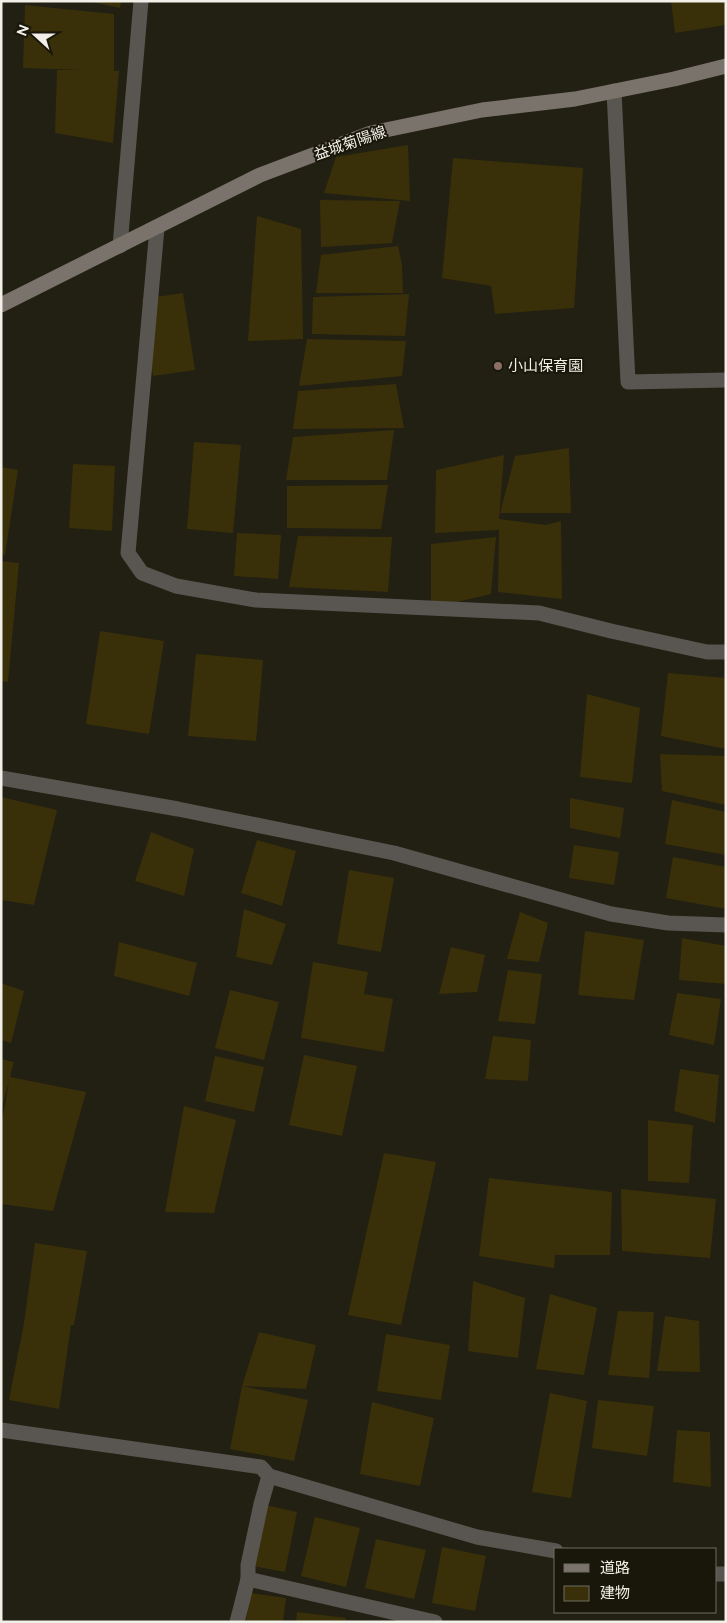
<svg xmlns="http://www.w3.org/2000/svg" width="727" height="1623" font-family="Raleway,'Noto Sans JP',sans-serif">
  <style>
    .building { fill: #393009 }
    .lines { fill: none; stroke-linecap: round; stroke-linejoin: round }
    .minor { stroke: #595550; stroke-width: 15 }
    .secondary { stroke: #7a736b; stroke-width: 15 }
    .education-dot { fill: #8d6e63; stroke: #19160a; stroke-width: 2 }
    .labels { text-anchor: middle; stroke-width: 4; stroke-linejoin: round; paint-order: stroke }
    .street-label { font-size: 15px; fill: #f1efe7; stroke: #19160a }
    .poi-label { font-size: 15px; fill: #f1efe7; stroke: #19160a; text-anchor: start }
  </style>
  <rect width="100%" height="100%" fill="#221f13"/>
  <!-- building -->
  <g class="building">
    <path d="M88 1H121L120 8Z"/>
    <path d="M671 1H726V25L675 33Z"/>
    <path d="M25 5 114 14V71H119L113 143 55 133 57 70H82L23 68Z"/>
    <path d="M408 145 410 201 324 193 336 157Z"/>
    <path d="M453 158 583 168 574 308 495 314 491 286 442 278Z"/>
    <path d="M320 200 400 201 392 243 321 247Z"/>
    <path d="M257 216 301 229 303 339 248 341Z"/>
    <path d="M398 246 402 265 403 293H316L321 255Z"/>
    <path d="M183 293 195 370 153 376 142 299Z"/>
    <path d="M409 294 405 336 312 334 313 297Z"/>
    <path d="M307 339 406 341 402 376 299 386Z"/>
    <path d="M396 384 404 428 293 429 298 391Z"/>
    <path d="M394 430 387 480H286L293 437Z"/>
    <path d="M194 442 241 445 233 533 187 529Z"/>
    <path d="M569 448 571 513H500L515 456Z"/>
    <path d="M504 455 499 519 546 525 561 521 562 599 498 592 499 530 435 533 436 470Z"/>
    <path d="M73 464 115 466 112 531 69 528Z"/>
    <path d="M1 467 18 470 5 555 1 554Z"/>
    <path d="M388 485 381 529 287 528V486Z"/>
    <path d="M237 533 281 535 278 579 234 576Z"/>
    <path d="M298 536 392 537 388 592 289 587Z"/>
    <path d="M496 537 491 594 431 608V544Z"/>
    <path d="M1 561 19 563 8 682 1 681Z"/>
    <path d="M100 631 164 641 149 734 86 724Z"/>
    <path d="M196 654 263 660 256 741 188 736Z"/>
    <path d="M668 673 726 678V749L661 736Z"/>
    <path d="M587 694 640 708 632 783 580 777Z"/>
    <path d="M660 754 726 756V805L662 791Z"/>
    <path d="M1 797 57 810 34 905 1 900Z"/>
    <path d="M570 798 624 808 620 838 570 828Z"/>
    <path d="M672 800 726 812V855L665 844Z"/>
    <path d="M151 832 194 849 184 896 135 881Z"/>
    <path d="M257 840 296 851 282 906 241 893Z"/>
    <path d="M574 845 619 852 614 885 569 878Z"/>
    <path d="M673 857 726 867V909L666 898Z"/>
    <path d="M349 870 394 878 381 952 337 944Z"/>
    <path d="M244 909 286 924 272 965 236 957Z"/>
    <path d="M520 912 548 923 539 962 507 959Z"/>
    <path d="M585 931 644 940 634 1000 578 995Z"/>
    <path d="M682 938 726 946V984L679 980Z"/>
    <path d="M119 942 197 963 189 996 114 976Z"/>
    <path d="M451 947 485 955 477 992 439 994Z"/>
    <path d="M313 962 368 972 364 994 393 999 384 1052 301 1038Z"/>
    <path d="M508 970 542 974 535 1024 498 1021Z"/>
    <path d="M1 983 24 991 11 1043 1 1040Z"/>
    <path d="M230 990 279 1002 264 1060 215 1048Z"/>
    <path d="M677 993 721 999 714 1045 669 1035Z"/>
    <path d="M493 1036 531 1040 528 1081 485 1079Z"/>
    <path d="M304 1055 357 1066 342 1136 289 1125Z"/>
    <path d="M215 1056 264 1067 254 1112 205 1101Z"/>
    <path d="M1 1059 14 1062 10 1077 86 1092 53 1211 1 1204V1128L9 1082 1 1110Z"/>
    <path d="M680 1069 719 1075 715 1123 674 1111Z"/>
    <path d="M184 1106 236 1120 214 1213 165 1212Z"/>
    <path d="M648 1120 693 1125 689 1183 648 1181Z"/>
    <path d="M384 1153 436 1162 401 1325 348 1315Z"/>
    <path d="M489 1178 612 1192 610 1255H555L554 1268 479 1256Z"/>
    <path d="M621 1189 716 1199 710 1258 622 1251Z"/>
    <path d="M35 1243 87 1251 74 1325H71L59 1409 9 1400 24 1323Z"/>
    <path d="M473 1281 525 1298 518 1358 468 1351Z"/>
    <path d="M550 1294 597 1308 584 1375 536 1369Z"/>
    <path d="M618 1311 654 1312 649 1378 608 1375Z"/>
    <path d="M665 1316 699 1321 700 1372 657 1371Z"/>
    <path d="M259 1332 316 1345 306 1389 242 1386Z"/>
    <path d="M386 1334 450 1345 441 1400 377 1391Z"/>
    <path d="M242 1386 308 1400 294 1461 230 1449Z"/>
    <path d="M550 1393 587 1401 571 1498 532 1492Z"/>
    <path d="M598 1400 654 1406 647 1456 592 1448Z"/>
    <path d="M372 1402 434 1418 420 1486 360 1474Z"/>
    <path d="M677 1430 710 1432 711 1487 673 1482Z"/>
    <path d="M261 1504 297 1512 285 1572 248 1565Z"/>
    <path d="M315 1517 360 1528 346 1587 301 1576Z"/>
    <path d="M376 1539 426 1550 414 1599 365 1588Z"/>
    <path d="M442 1547 486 1556 475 1611 432 1603Z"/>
    <path d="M250 1593 286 1598 283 1622H246Z"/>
    <path d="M297 1612 346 1618V1622H296Z"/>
  </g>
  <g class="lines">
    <!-- minor -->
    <g class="minor">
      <path d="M614 91 628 382 726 380"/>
      <path d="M157 228 128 553 142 573 176 586 256 600 539 613 611 631 707 652H726"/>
      <path d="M120 246 141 1"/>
      <path d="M1 778 178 809 394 853 611 914 668 923 726 925"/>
      <path d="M1 1430 261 1467 269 1476 477 1537 556 1551"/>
      <path d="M716 1574H726"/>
      <path d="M248 1579 435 1622"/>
      <path d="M237 1622 248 1579V1565L261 1504 269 1476"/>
    </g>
    <!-- secondary -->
    <path class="secondary" d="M1 305 260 175 371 133 482 110 575 99 674 79 726 66"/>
  </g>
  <!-- markers -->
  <circle class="education-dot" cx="498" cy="366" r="5"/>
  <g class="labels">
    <!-- street labels -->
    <g class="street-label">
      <text transform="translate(350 143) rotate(-19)" y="5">益城菊陽線</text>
    </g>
    <!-- poi labels -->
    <g class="poi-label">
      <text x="508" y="371">小山保育園</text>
    </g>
  </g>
  <!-- border -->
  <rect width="727" height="1623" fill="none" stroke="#f1efe7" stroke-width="5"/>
  <!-- legend -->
  <rect x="554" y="1548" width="162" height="65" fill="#19160a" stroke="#6f6d62"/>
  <rect x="564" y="1564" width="25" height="8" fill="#7a736b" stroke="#6f6d62"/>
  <text x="600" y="1573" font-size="15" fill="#f1efe7">道路</text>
  <rect x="564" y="1586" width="25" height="15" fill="#393009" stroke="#6f6d62"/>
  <text x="600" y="1598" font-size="15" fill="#f1efe7">建物</text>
  <!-- north arrow -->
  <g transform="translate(35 35) rotate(291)" stroke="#19160a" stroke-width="4" paint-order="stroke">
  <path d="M0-4L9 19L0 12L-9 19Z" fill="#f1efe7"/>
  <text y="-8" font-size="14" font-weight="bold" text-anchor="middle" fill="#f1efe7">N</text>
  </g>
</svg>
